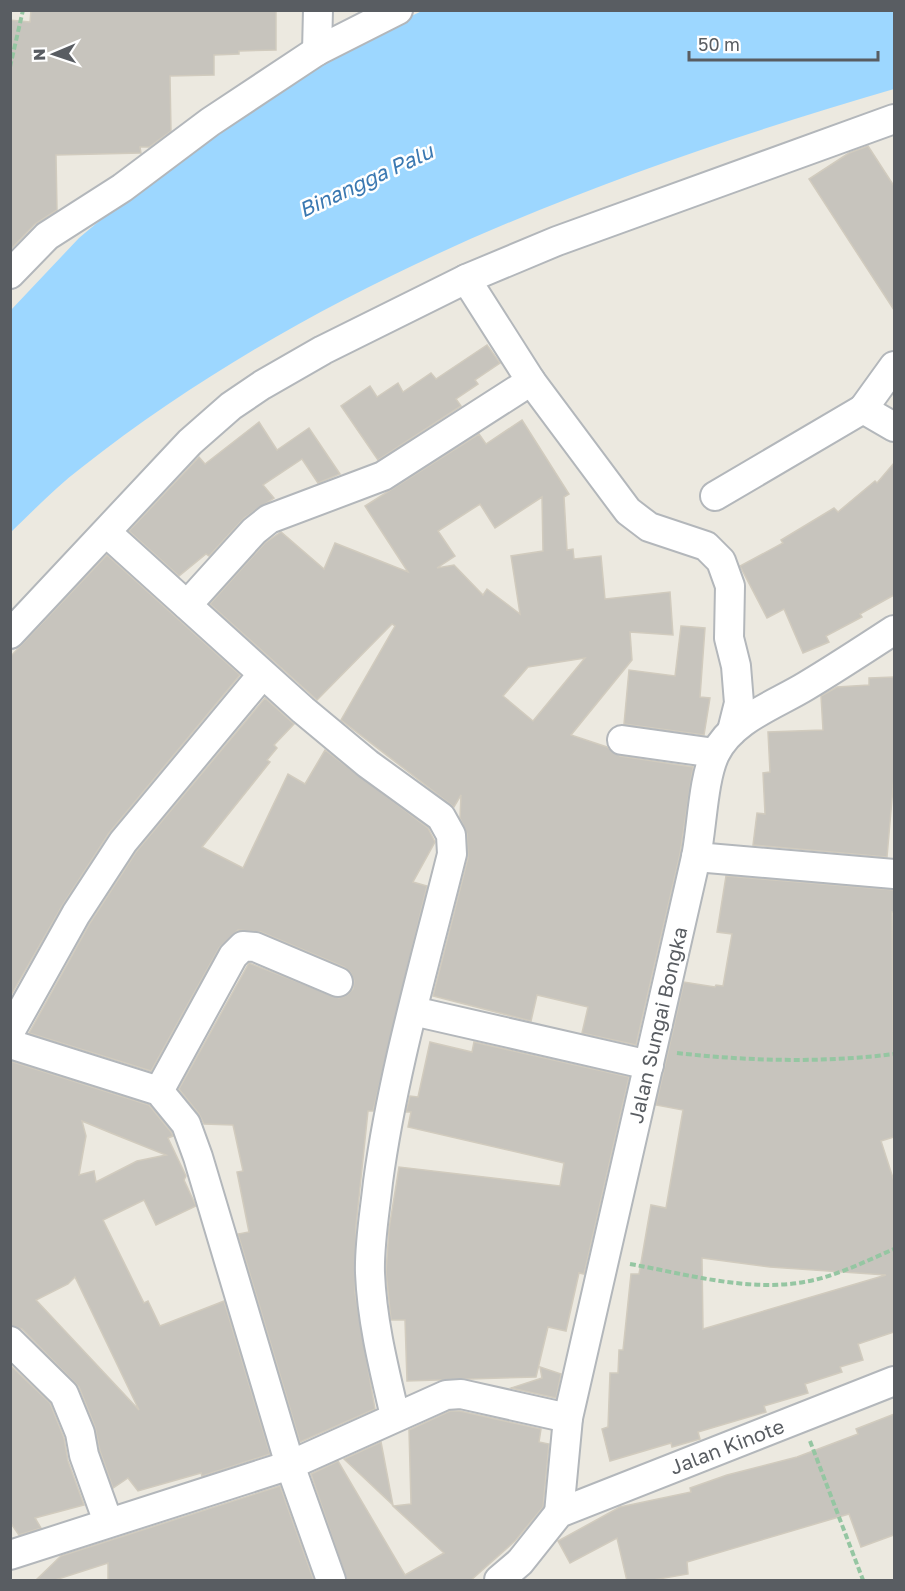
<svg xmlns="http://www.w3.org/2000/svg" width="905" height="1591" font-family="'Golos Text',sans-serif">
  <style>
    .water { fill: #9dd7ff }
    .building { fill: #c7c4bd; stroke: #d1cbbe; stroke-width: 1.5; fill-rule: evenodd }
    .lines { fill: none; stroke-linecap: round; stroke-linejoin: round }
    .minor-casing { stroke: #b3b7bb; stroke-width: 32 }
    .path { stroke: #95c6a2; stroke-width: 4; stroke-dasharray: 6 3; stroke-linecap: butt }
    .minor { stroke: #fff; stroke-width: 28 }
    .labels { text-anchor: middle; stroke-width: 5; stroke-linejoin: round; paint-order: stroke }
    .street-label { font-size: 20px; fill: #595d62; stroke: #fff }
    .water-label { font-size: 21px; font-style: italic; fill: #3a78b1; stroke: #fff }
  </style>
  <rect width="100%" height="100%" fill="#ece9e0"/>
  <!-- water -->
  <path class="water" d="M422 11H894V89C607 173 318 281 81 468 56 487 34 510 11 532V310L79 238 104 217 316 60Z"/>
  <!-- building -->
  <g class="building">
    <path d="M31 10H276V50L239 51V54L214 55V75L170 76 171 131 149 147H140L141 153 56 155 57 210 35 224 10 250V20L30 22Z"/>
    <path d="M868 146 894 186V310L809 179 849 153Z"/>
    <path d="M487 345 500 363 475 380 478 384 456 399 461 406 378 460 341 406 370 386 377 397 398 383 403 392 431 373 436 379Z"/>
    <path d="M522 420 569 494 564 497 567 550 573 549 574 559 601 556 605 599 670 592 673 635 630 632 632 660 571 735 607 747 620 756 693 767 680 854 636 1045 582 1033 588 1007 537 995 531 1021 433 996 468 858 467 834 460 818 461 795 454 807 341 720 395 626 392 624 317 700 210 604 265 543 281 532 324 569 335 543 408 572 365 506 479 434 486 444ZM542 497 543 551 511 556 520 614 487 589 483 595 454 565 437 568 455 556 438 531 480 504 495 528ZM585 658 533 721 503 696 528 667Z"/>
    <path d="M259 422 277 450 309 428 340 474 318 483 302 459 263 485 274 498 244 518 209 556 206 554 179 576 129 531 199 457 205 464Z"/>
    <path d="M894 463V595L860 614 862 617 826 636 829 642 803 653 784 609 767 618 740 566 783 543 781 540 834 508 838 512 875 481 877 483Z"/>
    <path d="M107 555 240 675 109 833 62 906 10 997V657Z"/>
    <path d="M681 626 705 628 700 697 710 698 704 735 624 724 629 670 675 676Z"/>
    <path d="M894 677V776L887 857 753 845 757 813 765 814 763 773 770 772 768 732 823 730 821 696 837 687 869 685V678Z"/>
    <path d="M265 698 294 724 274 745 277 748 267 760 270 762 202 847 243 868 288 774 305 784 325 750 428 828 435 842 413 882 427 886 373 1111H368L356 1226 355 1293 375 1409 300 1442 238 1234 249 1232 237 1172 243 1171 233 1125 204 1124 199 1114 179 1089 249 963 339 998 347 995 353 989 354 981 351 973 344 967 261 932 238 930 219 948 151 1071 29 1033 90 923 136 852Z"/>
    <path d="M726 876 894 890V912H892L894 1137 881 1141 894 1181V1332L858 1344 863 1360 840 1367 842 1372 805 1384 808 1393 764 1406 766 1412 698 1432 700 1439 672 1447 671 1443 610 1461 602 1429 608 1427 610 1373H618L619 1350H623L631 1274H639L651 1205 666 1208 683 1110 656 1105 684 982 715 987 716 985 723 986 732 934 717 932ZM702 1258 770 1267 886 1275 703 1329Z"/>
    <path d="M430 1042 472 1052 474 1042 629 1077 584 1274 579 1273 566 1331 548 1327 536 1377 407 1381 405 1320H391L386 1272 389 1229 399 1167 560 1186 564 1163 408 1127 411 1112H406L410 1096 418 1097Z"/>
    <path d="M10 1061 149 1105 171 1132 173 1136 168 1138 186 1176 184 1180 196 1206 156 1225 144 1200 103 1220 144 1303 148 1301 160 1326 224 1301 270 1454 202 1476 201 1473 138 1491 128 1478 113 1488 100 1451 95 1427 79 1387 22 1329 10 1325ZM82 1121 111 1133 166 1155 137 1161 96 1182 94 1171 79 1175 86 1136ZM75 1277 139 1410 36 1300 68 1284Z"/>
    <path d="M10 1365 50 1403 64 1438 68 1461 84 1505 35 1518 41 1528 19 1535 10 1522Z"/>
    <path d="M540 1367 561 1374 556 1398 511 1388 542 1378Z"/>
    <path d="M450 1411H460L541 1429 539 1442 549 1444 543 1507 515 1541 470 1581H347L311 1474 338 1461 405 1575 444 1553 393 1506 411 1504 409 1430Z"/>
    <path d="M894 1414V1535L861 1547 849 1514 687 1562 688 1574 647 1581H627L617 1538 570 1563 558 1541 620 1507 691 1492 690 1488 727 1475 797 1457 858 1434 856 1429Z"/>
    <path d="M381 1442 393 1505 344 1459Z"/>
    <path d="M280 1486 314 1581H108V1563L52 1581H35L61 1556Z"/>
  </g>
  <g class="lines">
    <defs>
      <g id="minor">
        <path d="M317 51 318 10"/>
        <path d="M10 274 47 236 122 188 210 122 317 51 398 10"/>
        <path d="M466 279 531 381 628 511 649 527 706 546 721 561 730 586 729 638 736 666 739 703 732 731"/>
        <path d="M894 366 863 409 894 427"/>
        <path d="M715 496 863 409"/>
        <path d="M107 533 303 710 368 764 441 817 451 835 452 854C425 963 393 1071 378 1182 375 1211 369 1244 370 1273 372 1322 384 1369 395 1416"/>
        <path d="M187 605 254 531 269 519 383 476 531 381"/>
        <path d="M10 634 190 442 231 406 262 385 323 350 466 279 557 241 894 119"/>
        <path d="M622 740 715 753"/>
        <path d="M696 857 894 874"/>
        <path d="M413 1011 649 1065"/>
        <path d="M10 1032 76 914 123 842 262 675"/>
        <path d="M10 1044 159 1091 186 1124 198 1157 290 1465 331 1580"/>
        <path d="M159 1091 233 956 243 946 255 947 338 982"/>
        <path d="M10 1341 64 1394 80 1433 84 1455 108 1522"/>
        <path d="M559 1513 568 1418 696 857C702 828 703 779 715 754 732 719 775 705 806 686 836 668 865 649 894 630"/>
        <path d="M10 1555 290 1465 446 1395 461 1394 568 1418"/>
        <path d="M499 1580 520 1562 559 1513 894 1381"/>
      </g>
    </defs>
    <!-- minor casing -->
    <use href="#minor" class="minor-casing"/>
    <!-- path -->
    <g class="path">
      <path d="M10 67 23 10"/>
      <path d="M677 1053C748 1061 823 1063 894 1054"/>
      <path d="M630 1264C686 1274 747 1292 804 1282 835 1277 866 1261 894 1249"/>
      <path d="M810 1441 863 1580"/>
    </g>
    <!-- minor -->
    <use href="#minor" class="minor"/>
  </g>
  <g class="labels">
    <!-- street labels -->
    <g class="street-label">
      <text transform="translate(658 1025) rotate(-77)" y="7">Jalan Sungai Bongka</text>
      <text transform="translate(727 1447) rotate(-21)" y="7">Jalan Kinote</text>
    </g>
    <!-- water labels -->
    <g class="water-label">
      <text transform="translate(366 181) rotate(-25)" y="7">Binangga Palu</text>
    </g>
  </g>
  <!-- border -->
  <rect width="905" height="1591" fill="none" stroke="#595d62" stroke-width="24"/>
  <!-- north arrow -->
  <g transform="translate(54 54) rotate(268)" stroke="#ffffff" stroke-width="4.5" paint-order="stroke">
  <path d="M0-4.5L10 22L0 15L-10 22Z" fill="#595d62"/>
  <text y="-9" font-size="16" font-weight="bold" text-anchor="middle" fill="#595d62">N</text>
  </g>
  <!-- scale -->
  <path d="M689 51v9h189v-9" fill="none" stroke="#595d62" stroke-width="3"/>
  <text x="698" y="51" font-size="18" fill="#595d62" stroke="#ffffff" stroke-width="4.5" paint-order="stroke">50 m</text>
</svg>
